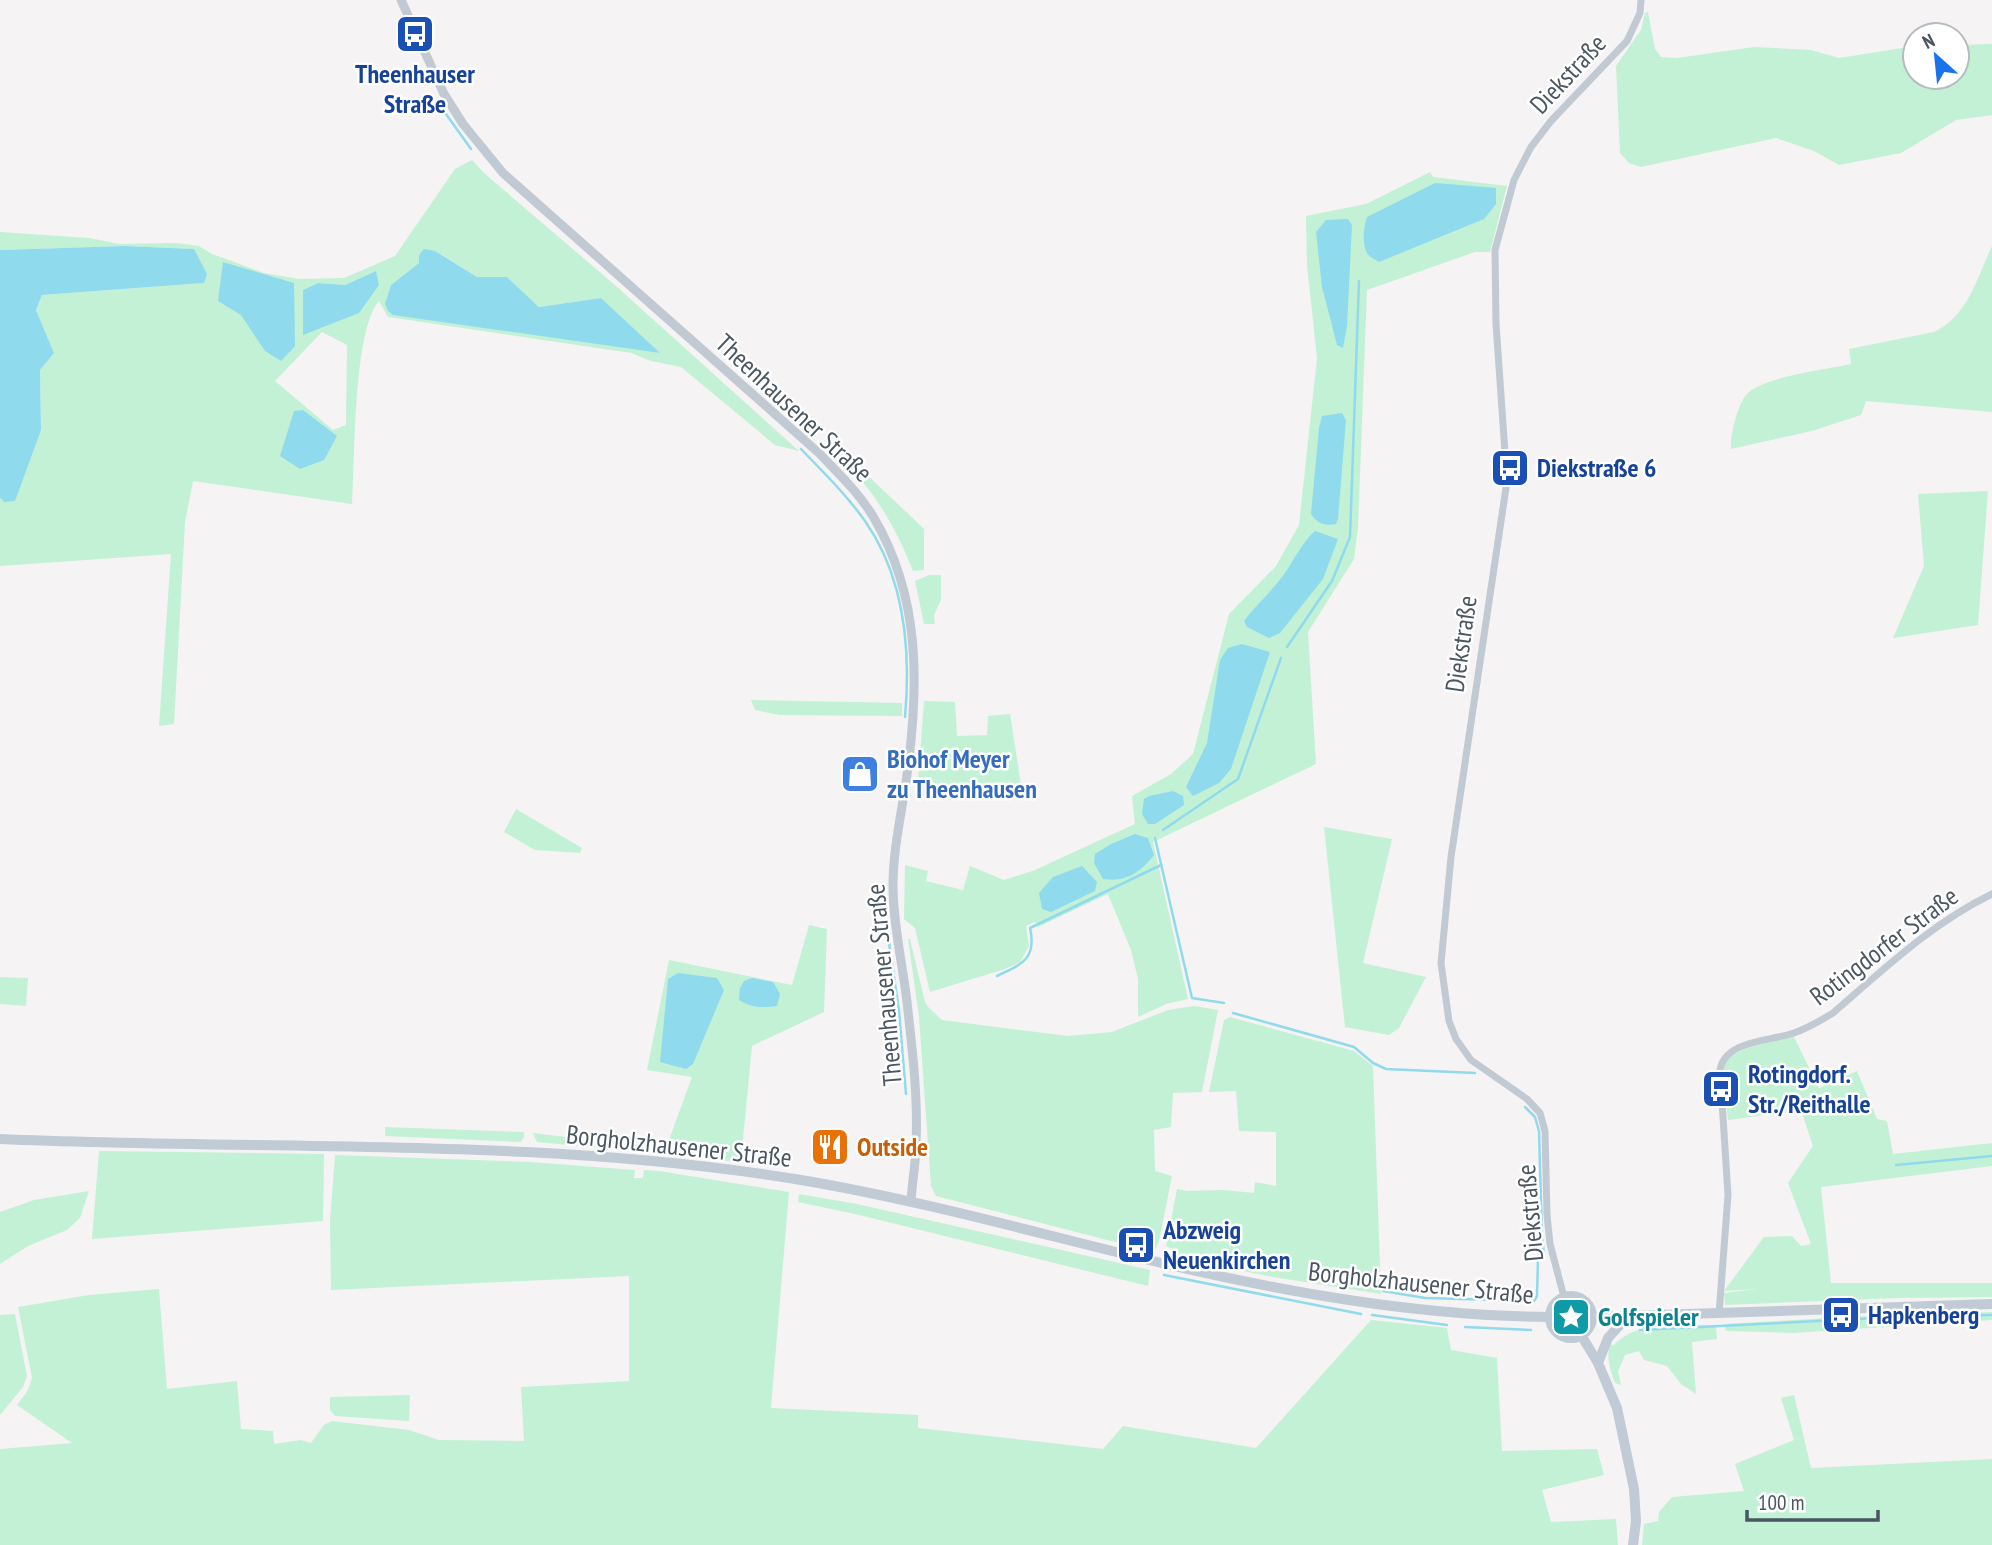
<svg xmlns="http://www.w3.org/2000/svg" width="1992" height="1545" font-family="'PT Sans Narrow',sans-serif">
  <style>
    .green { fill: #c3f1d5; fill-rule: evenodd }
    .water { fill: #90daee }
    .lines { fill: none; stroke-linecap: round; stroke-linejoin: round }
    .stream { stroke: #90daee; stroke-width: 2.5 }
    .minor { stroke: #c1cad2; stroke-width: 7 }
    .tertiary { stroke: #c1cad2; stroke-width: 9 }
    .secondary { stroke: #c1cbd6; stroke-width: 10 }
    .labels { text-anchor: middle; stroke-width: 5; stroke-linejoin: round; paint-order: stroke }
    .transit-label { font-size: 26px; font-weight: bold; fill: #164399; stroke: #fff; text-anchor: start }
    .street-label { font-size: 26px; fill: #4a5661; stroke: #fff }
    .shop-label { font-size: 26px; font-weight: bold; fill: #366cbe; stroke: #fff; text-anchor: start }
    .food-label { font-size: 26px; font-weight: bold; fill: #c56008; stroke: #fff; text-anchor: start }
    .culture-label { font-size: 26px; font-weight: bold; fill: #0d838f; stroke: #fff; text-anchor: start }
  </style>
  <rect width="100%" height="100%" fill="#f5f3f3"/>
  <!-- green -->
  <g class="green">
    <path d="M1648 12 1655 49 1661 57 1677 58 1754 47 1811 50 1839 58 1915 46V77H1957V45L1992 44V115L1956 120 1901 153 1839 165 1814 151 1776 138 1641 167 1629 163 1620 153 1616 66 1641 30 1645 13Z"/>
    <path d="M472 160 485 174 616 286 799 451 775 445 681 367 651 361 631 353 388 317 379 301C353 330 355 460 352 504L193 481 185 522 174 724 159 726 171 554 0 566V498L4 502 41 430 40 370 54 353 36 310 42 295 204 283 194 249 125 246 0 250V232L89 238 120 244 176 243 199 246 212 254 264 273 299 279 344 278 395 256 455 169ZM435 251 477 277H507L539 307 601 298 659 353 391 285ZM376 271 379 285 303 290 318 283 345 285ZM322 332 347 345 346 425 333 430 275 381Z"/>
    <path d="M1430 172 1433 177 1507 186 1490 252H1475L1367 290 1358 528 1354 559 1308 632 1316 764 1153 842 1188 999 1166 1004 1138 1017V979L1131 950 1108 894 1038 927 1035 922 1026 926 1029 946 1020 962 1005 969 930 992 915 928 904 919 905 865 928 871 926 881 963 890 970 866 1004 880 1035 870 1135 824 1132 796 1171 774 1193 754 1229 614 1276 566 1299 525 1317 358 1307 265 1306 216 1366 204Z"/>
    <path d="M1992 246V412L1866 401 1861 415 1812 431 1731 449C1730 435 1738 401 1749 392 1769 376 1824 370 1851 364L1849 349 1934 332C1968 316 1977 278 1992 246Z"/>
    <path d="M864 472 924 529V570L913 571C900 538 885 509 862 481Z"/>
    <path d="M1988 491 1978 625 1893 638 1924 566 1918 494Z"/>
    <path d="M929 575H941V600L934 615 935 624H924L915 581Z"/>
    <path d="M751 700 902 703V716L780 715 755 710Z"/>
    <path d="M924 701 955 702 957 736 987 735 988 716 1010 714 1022 791 917 796Z"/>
    <path d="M516 809 582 848 580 853 535 850 504 832Z"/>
    <path d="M1324 827 1392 839 1363 963 1426 977 1399 1028 1389 1035 1345 1027Z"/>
    <path d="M809 925 827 929 824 1012 752 1046 742 1149 738 1162 649 1152V1147L666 1148 692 1077 647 1070 669 960 792 985Z"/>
    <path d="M908 939H910L925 1002 929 1008 942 1020 1068 1036 1112 1032 1168 1010 1194 1006 1218 1010 1202 1092 1173 1093 1171 1127 1154 1130 1155 1171 1172 1176 1159 1241 1154 1252 936 1196 931 1186 919 1017Z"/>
    <path d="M0 977 28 978 26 1006 0 1004Z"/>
    <path d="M1230 1017 1354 1051 1373 1066 1381 1294 1273 1277 1173 1257 1176 1250 1166 1246 1177 1189 1187 1191 1224 1190 1254 1193 1255 1182 1276 1186V1132L1239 1131 1236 1091 1209 1092 1224 1020Z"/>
    <path d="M1794 1037 1819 1088 1857 1071 1877 1119 1887 1121 1893 1154 1992 1143V1166L1821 1187 1831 1283H1992V1297L1898 1298 1725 1305 1724 1293 1757 1289 1724 1291 1764 1237 1792 1236 1801 1246 1811 1244 1788 1183 1813 1146 1801 1110 1728 1120C1727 1106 1721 1077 1725 1065 1731 1047 1777 1041 1794 1037Z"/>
    <path d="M385 1127 524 1132V1137L521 1142 385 1136Z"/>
    <path d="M533 1133 639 1146 638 1151 537 1142Z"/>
    <path d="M99 1151 324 1154 323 1221 92 1239Z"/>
    <path d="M335 1155 530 1162 635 1170 634 1178H643L644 1170 659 1171 789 1192 771 1408 918 1415V1428L1103 1449 1123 1426 1256 1448 1371 1320 1447 1328 1451 1350 1497 1358 1502 1451 1597 1449 1604 1475 1542 1490 1551 1522 1616 1519 1618 1545H0V1449L72 1443 17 1405 28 1390 32 1378 18 1307 89 1295 159 1289 167 1389 237 1381 241 1429 273 1431 274 1444 301 1440 311 1443 324 1425 332 1421 409 1430 439 1440 524 1441 521 1387 629 1381V1276L331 1290 330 1221Z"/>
    <path d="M89 1191 80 1218 67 1230 28 1246 0 1264V1212L34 1200Z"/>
    <path d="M799 1194 857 1204 1150 1270 1148 1286 855 1214 798 1202Z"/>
    <path d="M1992 1312V1320L1793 1333 1726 1331 1724 1324 1828 1318 1830 1320 1841 1317Z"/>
    <path d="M15 1314 27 1376 23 1387 0 1415V1315Z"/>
    <path d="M1716 1325 1717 1339 1692 1342 1696 1394 1681 1384 1667 1366 1644 1360 1639 1351 1625 1355 1618 1371 1621 1385 1615 1383C1610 1369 1606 1358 1610 1344L1614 1345C1639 1319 1682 1326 1716 1325Z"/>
    <path d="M410 1395 409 1421 335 1416 330 1410V1397Z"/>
    <path d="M1794 1395 1811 1468 1992 1459V1545H1642L1644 1524 1658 1521 1659 1512 1672 1497 1744 1491 1735 1464 1794 1440 1781 1398Z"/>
  </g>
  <!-- water -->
  <g class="water">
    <path d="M1435 183 1496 188V204L1484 219 1379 262C1375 259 1368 257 1366 251 1362 242 1364 226 1367 217Z"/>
    <path d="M1348 219 1352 225 1347 326 1343 348 1337 345 1322 287 1316 232 1326 220Z"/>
    <path d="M125 246 194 249 207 274 204 283 42 295 36 310 54 353 40 370 41 430 15 501 4 502 0 498V250Z"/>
    <path d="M424 249 435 251 477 277H507L539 307 601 298 660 353 393 315 388 311 385 304 391 285 419 263V255Z"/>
    <path d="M223 262 294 283 295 346 281 361 265 351 241 315 218 301Z"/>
    <path d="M376 271 379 285 359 313 303 335V290L318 283 345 285Z"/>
    <path d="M303 410 337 436 324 460 300 469 280 456 294 411Z"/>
    <path d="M1342 413 1346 420 1338 519 1336 524C1324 526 1318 524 1311 514L1319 428 1322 416Z"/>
    <path d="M1315 531 1338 539 1323 579 1280 633 1269 638 1247 627 1244 621C1254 607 1267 596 1278 582 1292 566 1299 545 1315 531Z"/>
    <path d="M1242 644 1270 652 1231 769 1219 783 1193 796 1186 787 1207 743 1220 660 1228 648Z"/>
    <path d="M1173 791 1183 796 1184 805 1155 824H1148L1142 814 1144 799 1149 796Z"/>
    <path d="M1135 834 1148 838 1154 855C1141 872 1125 883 1103 879L1094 863 1095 854 1111 844Z"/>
    <path d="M1082 866 1097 882 1095 891 1051 912 1042 909 1039 893 1053 877Z"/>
    <path d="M678 973 717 978 724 990 693 1064 686 1069 660 1062 668 979Z"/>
    <path d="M752 978 773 982 780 994 777 1006C763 1008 751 1008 739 1000L740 988 744 981Z"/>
  </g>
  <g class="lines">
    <!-- stream -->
    <g class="stream">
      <path d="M441 107 471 149"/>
      <path d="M801 449C823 472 846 494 865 521 905 578 911 650 905 717"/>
      <path d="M1287 647 1332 581 1350 537 1359 281"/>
      <path d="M1163 830 1238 779 1281 658"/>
      <path d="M1155 838 1192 998 1224 1003"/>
      <path d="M887 929 899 1011 906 1094"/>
      <path d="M997 976C1022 964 1037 959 1030 928L1161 865"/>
      <path d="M1233 1013 1354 1047 1373 1063 1386 1069 1475 1073"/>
      <path d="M1896 1165 1992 1156"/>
      <path d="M1164 1275 1361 1314"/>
      <path d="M1383 1291 1425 1298 1534 1301 1537 1296 1538 1259 1544 1255 1542 1236 1539 1131 1535 1117 1525 1107"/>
      <path d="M1372 1315 1447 1325"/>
      <path d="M1465 1327 1531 1330"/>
      <path d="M1640 1330 1896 1317 1992 1315"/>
    </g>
    <!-- minor -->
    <g class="minor">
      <path d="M1564 1297 1550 1244 1547 1215 1545 1131 1540 1113 1527 1099 1471 1060 1456 1039 1449 1021 1441 963 1451 857 1507 481 1496 324 1495 250 1514 180 1531 147 1551 121 1627 41 1640 13 1641 0"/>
      <path d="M1719 1314 1728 1195 1720 1070C1725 1040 1771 1041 1794 1033 1808 1028 1820 1021 1833 1013 1883 970 1932 923 1992 894"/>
    </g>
    <!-- tertiary -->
    <path class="tertiary" d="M401 0 444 94 463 124 503 173 820 454C839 474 860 494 874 518 921 598 919 686 907 775 902 811 893 849 893 885 893 928 904 969 908 1011 913 1055 918 1100 916 1144 916 1163 912 1182 911 1202"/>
    <!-- secondary -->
    <g class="secondary">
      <path d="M0 1139C269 1151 534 1136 801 1180 920 1200 1036 1233 1153 1261 1283 1292 1417 1316 1550 1317"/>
      <circle cx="1571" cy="1317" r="21"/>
      <path d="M1592 1317 1992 1304"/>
      <path d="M1581 1335 1598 1363 1617 1408 1634 1489 1636 1521 1633 1545"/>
      <path d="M1598 1363 1608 1338 1627 1317"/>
    </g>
  </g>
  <!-- icons -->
  <defs>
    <symbol id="bus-square" viewBox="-11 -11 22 22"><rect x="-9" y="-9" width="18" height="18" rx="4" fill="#1a4fb4" stroke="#fff"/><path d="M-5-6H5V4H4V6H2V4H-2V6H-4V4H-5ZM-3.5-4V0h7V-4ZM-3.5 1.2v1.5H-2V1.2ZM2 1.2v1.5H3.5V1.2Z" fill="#fff"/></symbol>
    <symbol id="shop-square" viewBox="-11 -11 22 22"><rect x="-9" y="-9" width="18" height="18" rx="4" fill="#3f7fe0" stroke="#fff"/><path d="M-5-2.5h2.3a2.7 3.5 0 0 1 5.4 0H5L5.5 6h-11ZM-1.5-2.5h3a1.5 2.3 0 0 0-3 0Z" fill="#fff"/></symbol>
    <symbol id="restaurant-square" viewBox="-11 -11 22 22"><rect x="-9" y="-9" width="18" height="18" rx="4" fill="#e8710a" stroke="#fff"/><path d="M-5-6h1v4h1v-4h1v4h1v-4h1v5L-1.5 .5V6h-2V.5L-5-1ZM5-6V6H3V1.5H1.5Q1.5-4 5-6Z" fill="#fff"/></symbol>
    <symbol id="sight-square" viewBox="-11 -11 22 22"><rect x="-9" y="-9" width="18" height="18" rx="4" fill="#0f9aa8" stroke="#fff"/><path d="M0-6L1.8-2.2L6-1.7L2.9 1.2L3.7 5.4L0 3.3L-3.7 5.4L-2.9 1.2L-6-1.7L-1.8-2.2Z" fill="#fff"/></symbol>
  </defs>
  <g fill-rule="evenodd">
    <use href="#bus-square" x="393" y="12" width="44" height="44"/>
    <use href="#bus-square" x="1488" y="446" width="44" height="44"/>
    <use href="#shop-square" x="838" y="752" width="44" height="44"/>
    <use href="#bus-square" x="1699" y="1067" width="44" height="44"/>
    <use href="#restaurant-square" x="808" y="1125" width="44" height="44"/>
    <use href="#bus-square" x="1114" y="1223" width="44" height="44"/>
    <use href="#bus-square" x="1819" y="1293" width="44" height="44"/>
    <use href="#sight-square" x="1549" y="1295" width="44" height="44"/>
  </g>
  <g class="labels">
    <!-- transit labels -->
    <g class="transit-label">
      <text x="415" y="83" text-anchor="middle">Theenhauser<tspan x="415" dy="30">Straße</tspan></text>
      <text x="1537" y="477">Diekstraße 6</text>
      <text x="1748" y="1083">Rotingdorf.<tspan x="1748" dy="30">Str./Reithalle</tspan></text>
      <text x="1163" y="1239">Abzweig<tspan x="1163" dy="30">Neuenkirchen</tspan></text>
      <text x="1868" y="1324">Hapkenberg</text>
    </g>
    <!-- street labels -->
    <g class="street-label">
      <text transform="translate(1568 74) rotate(-47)" y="9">Diekstraße</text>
      <text transform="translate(794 408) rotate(43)" y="9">Theenhausener Straße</text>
      <text transform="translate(1461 644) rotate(-82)" y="9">Diekstraße</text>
      <text transform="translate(1884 946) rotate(-37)" y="9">Rotingdorfer Straße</text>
      <text transform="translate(884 985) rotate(-95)" y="9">Theenhausener Straße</text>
      <text transform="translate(679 1146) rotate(6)" y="9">Borgholzhausener Straße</text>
      <text transform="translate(1530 1213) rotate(-95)" y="9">Diekstraße</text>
      <text transform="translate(1421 1283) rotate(6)" y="9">Borgholzhausener Straße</text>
    </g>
    <!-- shop labels -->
    <g class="shop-label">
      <text x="887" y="768">Biohof Meyer<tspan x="887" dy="30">zu Theenhausen</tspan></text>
    </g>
    <!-- food labels -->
    <g class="food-label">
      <text x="857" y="1156">Outside</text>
    </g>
    <!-- culture labels -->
    <g class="culture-label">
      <text x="1598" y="1326">Golfspieler</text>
    </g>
  </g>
  <!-- north arrow -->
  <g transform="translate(1936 56) rotate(333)"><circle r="33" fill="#ffffff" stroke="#b7bbc0" stroke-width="2"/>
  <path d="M0-5L12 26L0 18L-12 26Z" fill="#1a73e8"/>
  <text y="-10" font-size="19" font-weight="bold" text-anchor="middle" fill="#4a5661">N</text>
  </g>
  <!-- scale -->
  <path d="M1747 1510v10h131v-10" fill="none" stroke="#4a5661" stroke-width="3.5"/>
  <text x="1758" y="1510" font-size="21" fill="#4a5661" stroke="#ffffff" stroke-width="5" paint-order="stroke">100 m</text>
</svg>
